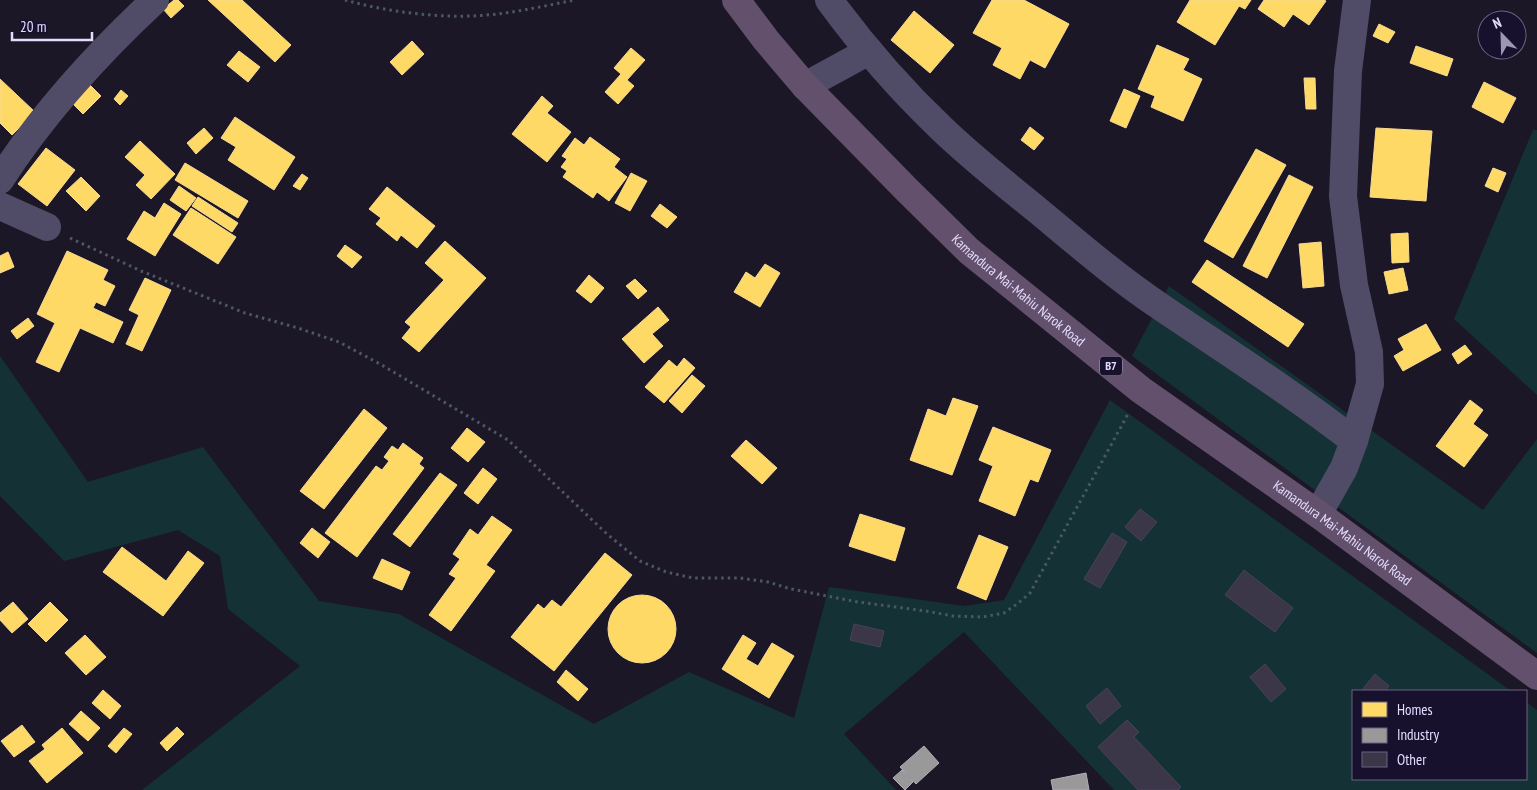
<svg xmlns="http://www.w3.org/2000/svg" width="1537" height="790" font-family="'PT Sans Narrow',sans-serif">
  <style>
    .green { fill: #143135 }
    .homes { fill: #ffd966; stroke: #f7da94 }
    .industry { fill: #999; stroke: #b0adb8 }
    .building { fill: #3b3648; stroke: #494259 }
    .lines { fill: none; stroke-linecap: round; stroke-linejoin: round }
    .path { stroke: #4b5768; stroke-width: 3; stroke-dasharray: 2.5 4; stroke-linecap: butt }
    .minor { stroke: #504c67; stroke-width: 28 }
    .trunk { stroke: #62506c; stroke-width: 28 }
    .labels { text-anchor: middle; stroke-width: 5; stroke-linejoin: round; paint-order: stroke }
    .shield { fill: #18112d; stroke: #a79fc0; stroke-width: 1 }
    .shield-label { font-size: 12px; font-weight: bold; fill: #e4dcff }
    .street-label { font-size: 14px; fill: #e4dcff; stroke: #18112d }
  </style>
  <rect width="100%" height="100%" fill="#1c1727"/>
  <!-- green -->
  <g class="green">
    <path d="M1533 130H1537V395L1454 319Z"/>
    <path d="M1169 286 1483 510 1537 439V653L1132 356Z"/>
    <path d="M0 356 88 482 203 447 319 601 399 614 594 724 689 672 794 718 829 587 964 606 1004 600 1110 400 1511 691H1353V779H1526V702L1537 710V790H1114L964 632 844 734 896 790H142L300 666 228 609 220 556 178 530 64 561 0 496Z"/>
  </g>
  <!-- homes -->
  <g class="homes">
    <path d="M174 0H178L184 6 171 18 163 9Z"/>
    <path d="M208 0H242L291 45 275 62Z"/>
    <path d="M992 0H1024L1069 24 1045 68 1030 60 1020 79 993 65 1002 48 973 33Z"/>
    <path d="M1190 0H1251L1245 9 1239 6 1215 45 1177 22Z"/>
    <path d="M1264 0H1324L1326 1 1309 25 1293 14 1284 27 1258 9Z"/>
    <path d="M914 11 954 45 930 73 891 40Z"/>
    <path d="M1379 24 1395 32 1388 43 1373 36Z"/>
    <path d="M412 41 424 54 402 75 390 62Z"/>
    <path d="M1157 45 1189 59 1183 70 1202 79 1183 121 1151 107 1155 96 1138 89Z"/>
    <path d="M1416 46 1453 59 1447 76 1410 63Z"/>
    <path d="M631 48 645 60 627 80 634 86 618 104 605 92 621 74 614 68Z"/>
    <path d="M239 51 260 67 248 82 227 65Z"/>
    <path d="M1304 78H1315L1316 109H1306Z"/>
    <path d="M0 79 35 112 12 135 0 123Z"/>
    <path d="M1484 82 1516 98 1503 123 1472 107Z"/>
    <path d="M90 85 101 96 83 114 72 103Z"/>
    <path d="M1124 89 1140 96 1126 128 1110 121Z"/>
    <path d="M121 90 128 96 120 105 114 99Z"/>
    <path d="M542 96 553 106 547 113 571 132 547 162 512 134Z"/>
    <path d="M235 117 295 157 274 190 228 160 236 147 221 138Z"/>
    <path d="M1030 127 1044 138 1034 150 1021 140Z"/>
    <path d="M204 128 213 138 196 154 187 143Z"/>
    <path d="M1376 128 1432 131 1426 201 1370 197Z"/>
    <path d="M590 137 620 159 614 167 627 177 609 201 597 192 593 198 563 177 567 171 561 167 567 159 562 156 575 138 584 145Z"/>
    <path d="M140 141 175 174 151 199 136 185 145 175 125 157Z"/>
    <path d="M46 148 75 170 47 206 18 184Z"/>
    <path d="M1256 149 1286 165 1233 258 1204 241Z"/>
    <path d="M185 163 248 201 238 218 175 180Z"/>
    <path d="M1493 168 1506 173 1498 192 1485 186Z"/>
    <path d="M631 173 647 181 630 211 615 203Z"/>
    <path d="M302 174 308 178 300 190 293 186Z"/>
    <path d="M1289 175 1313 187 1267 278 1243 266Z"/>
    <path d="M81 177 100 196 86 211 66 191Z"/>
    <path d="M179 186 196 198 186 211 170 200Z"/>
    <path d="M387 187 435 226 417 248 401 235 397 241 376 224 381 218 369 209Z"/>
    <path d="M198 197 238 223 232 232 192 206Z"/>
    <path d="M164 203 181 214 155 256 127 239 144 211 155 218Z"/>
    <path d="M660 204 677 217 667 228 651 216Z"/>
    <path d="M191 208 236 237 218 264 173 235Z"/>
    <path d="M1408 233 1409 262 1392 263 1391 234Z"/>
    <path d="M445 241 486 278 419 352 402 338 411 327 405 322 444 280 425 263Z"/>
    <path d="M1321 242 1324 286 1303 288 1299 244Z"/>
    <path d="M345 245 362 257 352 268 337 256Z"/>
    <path d="M67 251 108 270 103 280 115 286 105 306 96 302 93 308 123 322 113 343 80 328 59 372 36 362 55 323 37 314Z"/>
    <path d="M8 252 14 267 0 273V256Z"/>
    <path d="M1207 260 1304 324 1288 347 1192 282Z"/>
    <path d="M765 264 780 273 760 307 734 292 746 272 755 278Z"/>
    <path d="M1403 268 1408 290 1389 294 1384 272Z"/>
    <path d="M589 275 604 288 591 303 576 291Z"/>
    <path d="M145 278 171 290 142 351 126 344 139 315 129 310Z"/>
    <path d="M635 279 647 291 638 299 626 286Z"/>
    <path d="M658 307 669 320 652 334 663 346 644 363 622 339Z"/>
    <path d="M28 318 34 326 17 339 11 331Z"/>
    <path d="M1426 324 1441 350 1403 371 1394 356 1404 350 1398 339Z"/>
    <path d="M1465 345 1472 354 1458 364 1452 354Z"/>
    <path d="M684 358 695 368 664 403 645 387 669 360 677 367Z"/>
    <path d="M692 375 705 386 682 413 669 401Z"/>
    <path d="M953 398 978 406 952 475 910 460 928 409 946 416Z"/>
    <path d="M1470 400 1483 410 1473 424 1488 435 1464 467 1436 446Z"/>
    <path d="M364 409 387 428 324 509 300 491Z"/>
    <path d="M993 427 1051 450 1038 482 1030 479 1015 516 979 501 993 466 979 460Z"/>
    <path d="M467 428 485 442 468 462 451 448Z"/>
    <path d="M746 440 777 468 762 484 731 456Z"/>
    <path d="M403 443 423 458 419 464 424 468 357 557 325 533 376 466 382 470 389 461 384 457 392 446 398 450Z"/>
    <path d="M483 468 497 479 478 504 464 493Z"/>
    <path d="M440 473 457 485 410 547 393 534Z"/>
    <path d="M860 514 905 528 895 561 849 546Z"/>
    <path d="M492 516 512 530 486 565 495 571 451 631 429 615 456 578 449 574 460 559 453 554 470 529 478 535Z"/>
    <path d="M312 528 330 542 318 558 300 543Z"/>
    <path d="M979 535 1008 547 986 600 957 588Z"/>
    <path d="M122 547 166 581 188 551 204 563 163 616 103 572Z"/>
    <path d="M605 553 632 575 554 671 511 637 538 604 544 609 552 600 561 607Z"/>
    <path d="M382 559 410 572 402 590 373 578Z"/>
    <circle cx="642" cy="629" r="34"/>
    <path d="M13 602 28 619 12 633 0 620V613Z"/>
    <path d="M50 602 68 620 46 642 28 624Z"/>
    <path d="M85 635 106 657 86 675 65 653Z"/>
    <path d="M743 635 756 643 746 659 758 666 772 643 794 656 769 698 722 669Z"/>
    <path d="M566 670 588 689 578 701 557 682Z"/>
    <path d="M103 690 121 706 110 719 92 703Z"/>
    <path d="M81 711 100 728 88 741 69 724Z"/>
    <path d="M22 725 35 742 14 757 1 741Z"/>
    <path d="M177 727 184 734 167 751 160 743Z"/>
    <path d="M62 728 83 753 47 783 29 761 45 749 42 745Z"/>
    <path d="M124 728 132 734 116 753 108 746Z"/>
  </g>
  <!-- industry -->
  <g class="industry">
    <path d="M924 746 939 763 916 784 900 767Z"/>
    <path d="M902 770 913 782 905 790 893 778Z"/>
    <path d="M1086 773 1089 790H1053L1051 780Z"/>
  </g>
  <!-- building -->
  <g class="building">
    <path d="M1140 509 1157 522 1141 541 1125 527Z"/>
    <path d="M1112 533 1127 542 1100 588 1084 579Z"/>
    <path d="M1244 570 1293 608 1275 632 1225 595Z"/>
    <path d="M854 624 884 631 880 647 850 640Z"/>
    <path d="M1265 664 1286 689 1271 702 1250 677Z"/>
    <path d="M1375 674 1389 686 1385 691H1364L1362 690Z"/>
    <path d="M1107 688 1121 706 1100 724 1086 706Z"/>
    <path d="M1127 720 1139 732 1134 737 1181 787 1178 790H1138L1098 747Z"/>
  </g>
  <g class="lines">
    <!-- path -->
    <g class="path">
      <path d="M345 0C392 13 448 20 497 14 523 11 549 5 575 0"/>
      <path d="M70 238 141 271 245 313 298 328 339 342 380 364 508 440 607 534 640 561 666 572 693 578H740L768 582 791 589 858 602 926 611 953 616 983 617 1004 613 1017 604 1030 593 1128 414"/>
    </g>
    <!-- minor -->
    <g class="minor">
      <path d="M829 0C862 45 900 89 941 128 971 157 1004 183 1036 209 1076 242 1115 276 1158 305 1224 350 1291 392 1354 441"/>
      <path d="M805 86 869 51"/>
      <path d="M0 180C43 113 97 54 155 0"/>
      <path d="M0 206 47 227"/>
      <path d="M1318 514 1344 468 1354 441 1370 384 1369 352 1354 285 1343 196 1348 71 1357 0"/>
    </g>
    <!-- trunk -->
    <path class="trunk" id="s1" d="M736 0 766 40 805 86 907 190 969 251 1141 390 1318 514 1537 676"/>
  </g>
  <g class="labels">
    <!-- shield labels -->
    <rect class="shield" x="1100" y="356.5" width="22" height="19" rx="4"/>
    <g class="shield-label">
      <text x="1111" y="370">B7</text>
    </g>
    <!-- street labels -->
    <g class="street-label">
      <text dy="5" stroke="none"><textPath href="#s1" startOffset="406">Kamandura Mai-Mahiu Narok Road</textPath></text>
      <text dy="5" stroke="none"><textPath href="#s1" startOffset="811">Kamandura Mai-Mahiu Narok Road</textPath></text>
    </g>
  </g>
  <!-- legend -->
  <rect x="1352" y="690" width="175" height="90" fill="#18112d" stroke="#6a6281"/>
  <rect x="1362" y="702" width="25" height="15" fill="#ffd966" stroke="#6a6281"/>
  <text x="1397" y="715" font-size="15" fill="#e4dcff">Homes</text>
  <rect x="1362" y="728" width="25" height="15" fill="#999999" stroke="#6a6281"/>
  <text x="1397" y="740" font-size="15" fill="#e4dcff">Industry</text>
  <rect x="1362" y="752" width="25" height="15" fill="#3b3648" stroke="#6a6281"/>
  <text x="1397" y="765" font-size="15" fill="#e4dcff">Other</text>
  <!-- north arrow -->
  <g transform="translate(1502 35) rotate(337)"><circle r="24" fill="#18112d" stroke="#6a6281"/>
  <path d="M0-4L9 19L0 12L-9 19Z" fill="#9e97b3"/>
  <text y="-8" font-size="14" font-weight="bold" text-anchor="middle" fill="#e4dcff">N</text>
  </g>
  <!-- scale -->
  <path d="M12 32v8h80v-8" fill="none" stroke="#e4dcff" stroke-width="2.5"/>
  <text x="20" y="32" font-size="15" fill="#e4dcff" stroke="#18112d" stroke-width="4" paint-order="stroke">20 m</text>
</svg>
